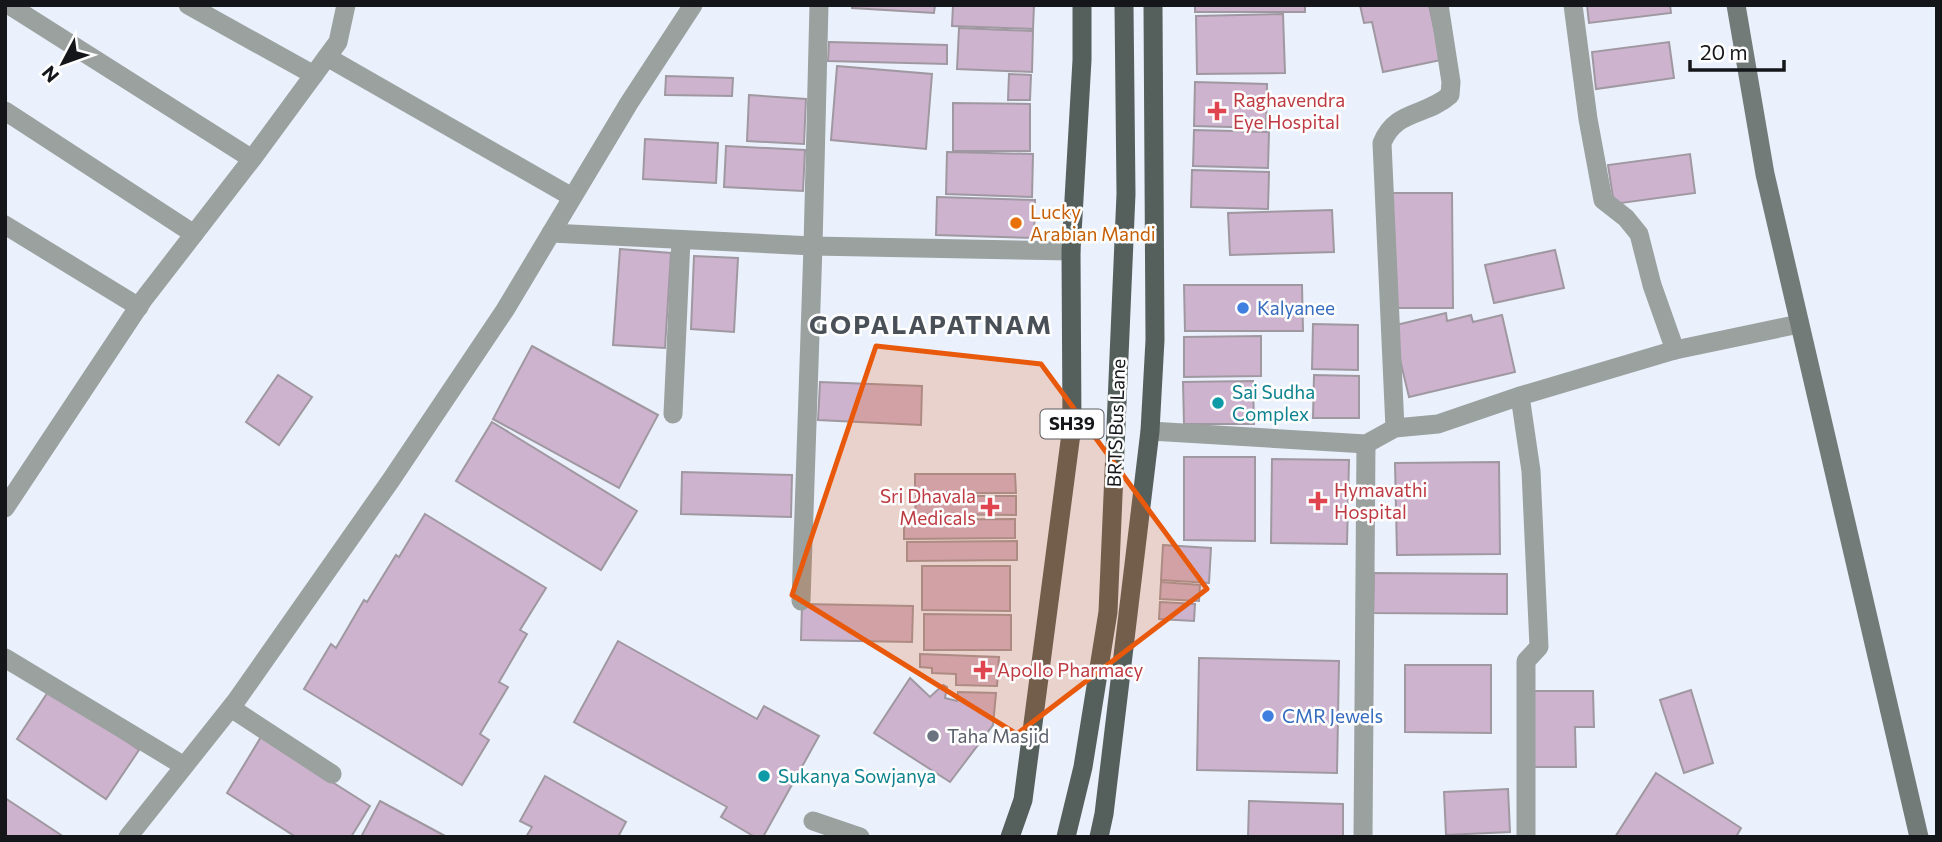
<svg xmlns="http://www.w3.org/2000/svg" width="1942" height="842" font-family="Commissioner,sans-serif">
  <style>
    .building { fill: #cdb3ce; stroke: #a098a1; stroke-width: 2 }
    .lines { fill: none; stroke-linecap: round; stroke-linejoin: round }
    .pedestrian { stroke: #9ba19f; stroke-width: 19 }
    .minor { stroke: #9ba19f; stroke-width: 19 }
    .tertiary { stroke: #9ba19f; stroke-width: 19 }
    .secondary { stroke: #727b78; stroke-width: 19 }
    .primary { stroke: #55605c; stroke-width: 19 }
    .marked { fill: #e8590c; fill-opacity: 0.2; stroke: #e8590c; stroke-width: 5; stroke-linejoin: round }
    .health-dot { fill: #e0444e; stroke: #fefefe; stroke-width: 2.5 }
    .food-dot { fill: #e8710a; stroke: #fefefe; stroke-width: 2.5 }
    .shop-dot { fill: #3f7fe0; stroke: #fefefe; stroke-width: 2.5 }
    .culture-dot { fill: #0f9aa8; stroke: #fefefe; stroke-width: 2.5 }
    .worship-dot { fill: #6b7280; stroke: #fefefe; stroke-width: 2.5 }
    .labels { text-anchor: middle; stroke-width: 5; stroke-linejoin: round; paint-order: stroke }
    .shield { fill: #fefefe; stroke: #5a5c5e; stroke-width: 2 }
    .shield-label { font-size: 18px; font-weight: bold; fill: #14161a }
    .health-label { font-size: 19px; fill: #be3a42; stroke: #fefefe; text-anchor: start }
    .food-label { font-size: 19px; fill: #c56008; stroke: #fefefe; text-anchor: start }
    .shop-label { font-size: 19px; fill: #366cbe; stroke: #fefefe; text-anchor: start }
    .culture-label { font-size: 19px; fill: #0d838f; stroke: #fefefe; text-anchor: start }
    .street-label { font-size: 19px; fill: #14161a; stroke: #fefefe }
    .worship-label { font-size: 19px; fill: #5b616d; stroke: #fefefe; text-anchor: start }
    .district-label { font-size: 26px; font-weight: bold; letter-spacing: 2px; fill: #4a5058; stroke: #fefefe }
  </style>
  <rect width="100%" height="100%" fill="#eaf1fc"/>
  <!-- building -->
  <g class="building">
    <path d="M852 5H935L934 13 852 8Z"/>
    <path d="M953 5H1034L1033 29 952 26Z"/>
    <rect x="1195" y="5" width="110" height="7"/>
    <path d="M1360 5H1429L1441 60 1383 72 1372 22 1364 23Z"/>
    <path d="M1587 5H1670L1671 13 1589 23Z"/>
    <path d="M1283 14 1285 73 1197 74 1196 16Z"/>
    <path d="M959 28 1033 31 1032 72 957 69Z"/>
    <path d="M829 42 947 45V64L828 61Z"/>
    <path d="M1669 42 1674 78 1596 89 1592 52Z"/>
    <path d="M837 66 932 74 926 149 831 140Z"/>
    <path d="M1009 74 1031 75 1030 100H1008Z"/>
    <path d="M666 76 733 78 732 96 665 95Z"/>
    <path d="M1195 82 1267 84 1266 128 1194 126Z"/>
    <path d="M749 95 806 99 804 144 747 141Z"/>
    <path d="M953 103 1030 104V151H953Z"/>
    <path d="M1194 130 1269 132 1268 168 1193 166Z"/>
    <path d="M645 139 718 143 716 183 643 179Z"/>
    <path d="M726 146 805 150 803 191 724 187Z"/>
    <path d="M947 152 1033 154 1032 197 946 194Z"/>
    <path d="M1690 154 1695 193 1614 204 1608 165Z"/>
    <path d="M1192 170 1269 172 1268 209 1191 207Z"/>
    <path d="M1389 193H1452L1453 308H1390Z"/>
    <path d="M937 197 1035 200 1034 238 936 235Z"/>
    <path d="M1332 210 1334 252 1230 255 1228 213Z"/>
    <path d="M620 249 671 253 665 348 613 345Z"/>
    <path d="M1555 250 1564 288 1494 303 1485 265Z"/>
    <path d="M694 256 738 258 734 332 691 329Z"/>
    <path d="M1184 285H1302L1303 331H1185Z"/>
    <path d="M1446 313 1447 321 1471 315 1473 322 1502 315 1515 372 1409 397 1392 326Z"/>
    <path d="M1313 324 1358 325V370L1312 369Z"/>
    <path d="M1261 336V376L1184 377V337Z"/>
    <path d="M532 346 658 415 619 488 493 419Z"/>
    <path d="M278 375 312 397 279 445 246 422Z"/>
    <path d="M1314 375 1359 376V418H1313Z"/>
    <path d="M1253 381 1254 424H1184L1183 382Z"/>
    <path d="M820 382 922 386 921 425 818 420Z"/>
    <path d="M492 422 637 511 601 570 456 481Z"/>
    <path d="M1184 457H1255V541L1184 540Z"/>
    <path d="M1272 459 1349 460 1347 544 1271 543Z"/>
    <path d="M1499 462 1500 554 1397 555 1395 463Z"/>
    <path d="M682 472 792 475 791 517 681 514Z"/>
    <path d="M915 474H1015L1016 493H915Z"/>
    <path d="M916 496H1016V515L915 514Z"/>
    <path d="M425 514 546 588 520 630 527 634 499 682 508 687 480 734 489 740 462 785 304 689 331 644 336 648 364 600 367 602 396 555 399 557Z"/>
    <path d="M1015 519V538L904 539V520Z"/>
    <path d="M1017 541V560L907 561V542Z"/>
    <path d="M1163 545 1211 548 1209 583 1161 580Z"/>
    <path d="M922 566H1010V611L922 610Z"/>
    <path d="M1374 573 1507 574V614L1373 613Z"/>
    <path d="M1161 582 1200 585 1199 601 1160 599Z"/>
    <path d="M1160 602 1195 604 1194 621 1159 619Z"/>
    <path d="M802 604 913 606 912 642 801 640Z"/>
    <path d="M924 614 1011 615V650H924Z"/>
    <path d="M618 641 757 719 764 706 819 736 763 837H755L721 817 727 807 574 722Z"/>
    <path d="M920 654 999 657 997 686 956 685V674L932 673V668L920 667Z"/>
    <path d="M1199 658 1339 661 1337 773 1197 770Z"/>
    <path d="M1405 665H1491V733L1405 732Z"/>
    <path d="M910 678 930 697 943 685 947 687 945 698 957 701 958 692 996 693 993 725 950 782 874 733Z"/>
    <path d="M50 689 139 750 106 799 17 739Z"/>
    <path d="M1691 690 1713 763 1684 773 1660 700Z"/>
    <path d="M1532 691H1593L1594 727H1575L1576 767H1534Z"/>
    <path d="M261 737 370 806 351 837H296L227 793Z"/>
    <path d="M1656 773 1741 828 1736 837H1615Z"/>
    <path d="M545 776 626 822 618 837H526L532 827 520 821Z"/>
    <path d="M1508 789 1510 832 1446 835 1444 792Z"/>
    <path d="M5 798 64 837H5Z"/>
    <path d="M380 801 447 837H361Z"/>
    <path d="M1249 801 1343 804V837H1248Z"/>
  </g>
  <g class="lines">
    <!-- pedestrian -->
    <path class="pedestrian" d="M813 821 860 837"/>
    <!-- minor -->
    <g class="minor">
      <path d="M9 5 252 159"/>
      <path d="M188 5 314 75"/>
      <path d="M1573 5 1588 119 1603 200 1626 218 1639 234 1652 285 1675 350"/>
      <path d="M327 57 572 197"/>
      <path d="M5 111 194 234"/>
      <path d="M5 225 139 307"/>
      <path d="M551 233 813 246 1071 251"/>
      <path d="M673 414 681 240"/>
      <path d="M1395 428 1382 143C1396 109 1425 117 1450 95L1451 82 1439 5"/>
      <path d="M1150 431 1366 444 1395 428 1438 424 1520 396"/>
      <path d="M801 601 813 246 819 5"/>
      <path d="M5 658 184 766"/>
      <path d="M231 708 332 774"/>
      <path d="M128 837 236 701 391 480 505 310 629 103 693 5"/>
      <path d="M1363 837 1366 444"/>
      <path d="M1526 837V661L1539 647 1531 471 1520 396 1675 350 1799 324"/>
    </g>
    <!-- tertiary -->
    <path class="tertiary" d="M5 508 143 300 252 159 338 42 346 5"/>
    <!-- secondary -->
    <path class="secondary" d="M1736 5 1765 174 1919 837"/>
    <!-- primary -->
    <g class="primary">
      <path d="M1010 837 1023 800 1072 426 1071 251 1082 60V5"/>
      <path d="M1066 837 1083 767 1108 612 1126 194 1124 5"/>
      <path d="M1099 837 1104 814 1150 431 1155 340 1153 5"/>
    </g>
  </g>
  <!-- marked area -->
  <path class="marked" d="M876 346 1041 364 1207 589 1017 734 792 595Z"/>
  <!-- markers -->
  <g class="health-dot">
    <path d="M1213.5 100.5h7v7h7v7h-7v7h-7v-7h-7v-7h7z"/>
    <path d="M1314.5 490.5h7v7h7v7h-7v7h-7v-7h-7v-7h7z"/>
    <path d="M986.5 496.5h7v7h7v7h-7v7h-7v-7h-7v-7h7z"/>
    <path d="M979.5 659.5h7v7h7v7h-7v7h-7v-7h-7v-7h7z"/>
  </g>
  <circle class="food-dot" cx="1016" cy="223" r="7"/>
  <g class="shop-dot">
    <circle cx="1243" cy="308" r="7"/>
    <circle cx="1268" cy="716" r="7"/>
  </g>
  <g class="culture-dot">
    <circle cx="1218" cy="403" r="7"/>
    <circle cx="764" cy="776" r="7"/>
  </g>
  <circle class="worship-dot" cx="933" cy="736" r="7"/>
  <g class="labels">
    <!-- shield labels -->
    <rect class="shield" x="1040.5" y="409.5" width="63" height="29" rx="5"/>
    <g class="shield-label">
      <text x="1072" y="430">SH39</text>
    </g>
    <!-- health labels -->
    <g class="health-label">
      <text x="1233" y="107">Raghavendra<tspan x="1233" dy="22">Eye Hospital</tspan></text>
      <text x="1334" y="497">Hymavathi<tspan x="1334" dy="22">Hospital</tspan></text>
      <text x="976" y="503" text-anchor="end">Sri Dhavala<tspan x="976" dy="22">Medicals</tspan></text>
      <text x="997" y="677">Apollo Pharmacy</text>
    </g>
    <!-- food labels -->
    <g class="food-label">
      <text x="1030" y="219">Lucky<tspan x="1030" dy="22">Arabian Mandi</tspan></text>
    </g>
    <!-- shop labels -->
    <g class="shop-label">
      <text x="1257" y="315">Kalyanee</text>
      <text x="1282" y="723">CMR Jewels</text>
    </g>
    <!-- culture labels -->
    <g class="culture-label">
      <text x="1232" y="399">Sai Sudha<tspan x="1232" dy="22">Complex</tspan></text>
      <text x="778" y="783">Sukanya Sowjanya</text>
    </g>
    <!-- street labels -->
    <g class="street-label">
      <text transform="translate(1116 423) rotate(-88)" y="7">BRTS Bus Lane</text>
    </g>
    <!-- worship labels -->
    <g class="worship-label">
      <text x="947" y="743">Taha Masjid</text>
    </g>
    <!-- district labels -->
    <g class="district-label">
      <text x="931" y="334">GOPALAPATNAM</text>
    </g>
  </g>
  <!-- border -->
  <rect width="1942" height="842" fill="none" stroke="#14161a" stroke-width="14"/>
  <!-- north arrow -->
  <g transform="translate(63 63) rotate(229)" stroke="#fefefe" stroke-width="5" paint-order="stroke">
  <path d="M0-5L12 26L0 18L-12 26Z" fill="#14161a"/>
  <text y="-10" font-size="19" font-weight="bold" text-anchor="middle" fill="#14161a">N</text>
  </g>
  <!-- scale -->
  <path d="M1690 60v10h94v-10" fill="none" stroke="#14161a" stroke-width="3.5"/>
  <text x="1700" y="60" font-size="21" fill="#14161a" stroke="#fefefe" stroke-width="5" paint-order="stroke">20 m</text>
</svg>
